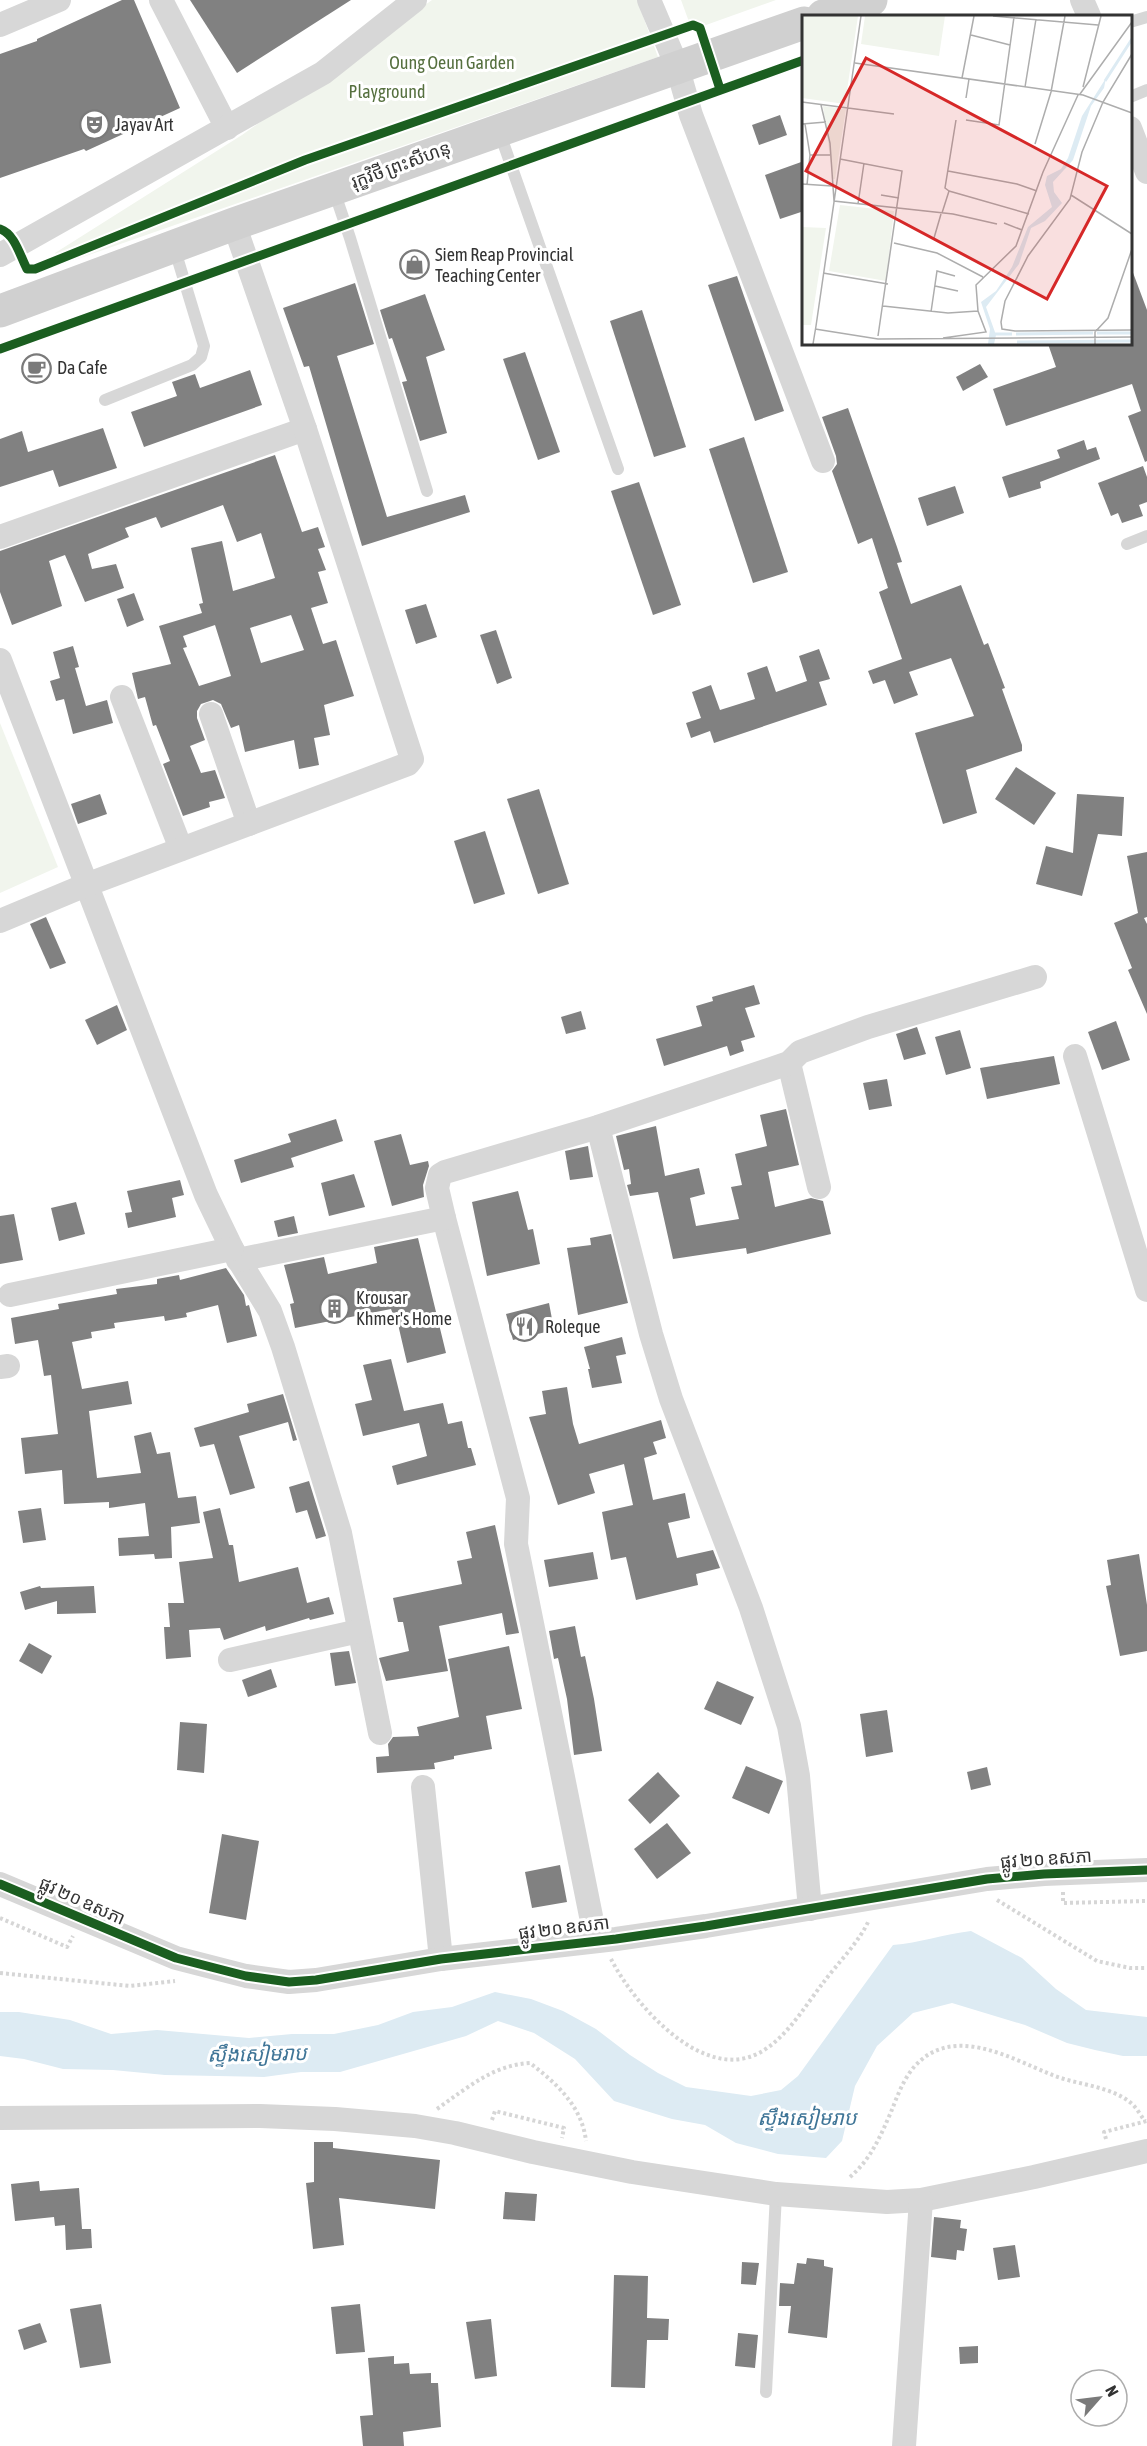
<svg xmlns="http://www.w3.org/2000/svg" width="1147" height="2446" font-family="'Asap Condensed','Noto Sans Khmer',sans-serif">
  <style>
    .green { fill: #f1f5ed }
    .water { fill: #ddebf3 }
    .building { fill: #818181; fill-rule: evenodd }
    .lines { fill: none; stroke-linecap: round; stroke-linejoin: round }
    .path { stroke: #d6d6d6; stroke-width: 4; stroke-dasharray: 3 3; stroke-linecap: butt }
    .lane { stroke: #d7d7d7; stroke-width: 12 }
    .street { stroke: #d7d7d7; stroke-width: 24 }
    .secondary { stroke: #d0d0d0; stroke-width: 33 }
    .cycleway-casing { stroke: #fff; stroke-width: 13 }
    .cycleway { stroke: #1b5e20; stroke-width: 9 }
    .labels { text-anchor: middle; stroke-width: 6; stroke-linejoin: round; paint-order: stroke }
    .park-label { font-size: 18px; fill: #56703f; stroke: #fff }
    .poi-label { font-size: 18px; fill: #333; stroke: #fff; text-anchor: start }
    .street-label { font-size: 18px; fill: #333; stroke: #fff }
    .water-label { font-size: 20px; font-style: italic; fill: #3f7597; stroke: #fff }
    .inset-river { fill: none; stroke: #ddebf3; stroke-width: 3 }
    .inset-road { fill: none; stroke: #adadad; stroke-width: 1.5 }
    .view { fill: #d62828; fill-opacity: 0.15; stroke: #d62828; stroke-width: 3 }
    .inset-edge { fill: none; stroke: #333; stroke-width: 3 }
  </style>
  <rect width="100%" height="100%" fill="#fff"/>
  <!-- green -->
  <g class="green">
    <path d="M432 0H637L658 57 60 265 55 253 242 135Z"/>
    <path d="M681 0H776L692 30Z"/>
    <path d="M0 723 58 867 0 893Z"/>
  </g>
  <!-- water -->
  <path class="water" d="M971 1931 1022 1958 1056 1989 1086 2010 1147 2017V2056H1123L1095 2050 1067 2043 1025 2025 952 2003 913 2013 877 2046 855 2086 842 2141 826 2158 778 2154 736 2143 705 2125 672 2119 614 2101 575 2059 534 2033 498 2021 466 2036 340 2072H301L264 2077 165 2075 113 2070 63 2069 24 2059 0 2056V2012H19L70 2020 111 2034 157 2030 249 2038 292 2034H334L378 2025 413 2012 452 2007 495 1992 531 1999 563 2011 596 2029 630 2055 658 2073 686 2087 751 2096 781 2090 798 2076 893 1945C919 1943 944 1934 971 1931Z"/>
  <!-- building -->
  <g class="building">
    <path d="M122 0H134L180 108 86 151 84 149 0 178V54L37 41V39Z"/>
    <path d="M190 0H351L237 73Z"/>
    <path d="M780 115 787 135 759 145 752 125Z"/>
    <path d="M804 161V211L780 219 765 175Z"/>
    <path d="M418 252 424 270 406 276 400 259Z"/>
    <path d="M1131 270H1132L1147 310V461L1145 462 1128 416 1141 411 1132 384 1006 426 993 389 1056 367 1048 344H1131Z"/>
    <path d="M737 276 784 411 755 421 708 285Z"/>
    <path d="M355 283 374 344 337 356 387 517 465 495 470 512 362 546 309 366 304 367 283 308Z"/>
    <path d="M425 294 445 350 426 357 447 433 420 441 402 382 407 381 392 338 389 339 380 310Z"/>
    <path d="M642 310 686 447 654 457 610 321Z"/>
    <path d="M525 352 560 452 538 460 503 359Z"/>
    <path d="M980 364 988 377 963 391 956 377Z"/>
    <path d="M250 370 262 405 144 447 131 412 177 396 172 382 195 374 200 388Z"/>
    <path d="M848 408 897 547 902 562 897 563 911 604 961 585 984 645 988 643 1005 688 1002 689 1022 745V751L966 770 977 813 943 824 915 733 974 716 951 658 909 672 918 695 894 704 885 680 873 684 868 671 902 659 879 592 888 588 872 538 858 544 832 471 837 464 836 456 822 417Z"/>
    <path d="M103 428 117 468 59 487 53 470 0 487V439L22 431 28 452Z"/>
    <path d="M744 437 788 572 753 583 709 449Z"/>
    <path d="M1084 440 1087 450 1096 447 1100 459 1040 482 1041 488 1009 498 1002 477 1060 458 1057 450Z"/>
    <path d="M275 455 302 532 318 527 325 547 318 549 326 570 318 572 328 603 311 608 323 644 336 640 354 696 324 705 330 735 314 738 319 765 299 769 294 740 245 752 239 725 231 728 221 704 213 700 201 704 197 711V718L205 740 190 746 201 773 215 770 225 798 209 802 210 807 183 816 163 764 170 761 156 725 153 726 145 697 138 699 132 673 171 664 159 626 202 613 199 604 203 603 191 548 222 541 233 591 275 578 261 533 237 542 223 505 161 528 156 517 125 528 129 537 88 554 92 569 116 564 124 588 85 602 65 555 49 561 62 606 12 625 0 592V551ZM291 615 304 650 261 663 250 628ZM215 625 231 676 199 686 183 648 187 647 183 636Z"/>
    <path d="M1143 466 1147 477V502L1139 505 1143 516 1122 523 1118 513 1111 516 1098 483Z"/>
    <path d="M639 482 681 605 653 615 611 491Z"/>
    <path d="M955 486 964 513 927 526 918 498Z"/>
    <path d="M134 593 144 620 127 627 117 599Z"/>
    <path d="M426 604 437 637 416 644 405 610Z"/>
    <path d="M496 630 512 678 497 684 480 635Z"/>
    <path d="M73 646 79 667 75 668 86 706 107 700 113 723 73 734 64 699 56 701 50 681 60 678 53 652Z"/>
    <path d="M819 649 830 679 819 682 827 705 714 743 710 731 691 738 686 723 701 718 692 692 711 685 720 710 755 699 747 673 767 666 776 692 807 681 799 656Z"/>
    <path d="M1016 767 1056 793 1034 825 995 799Z"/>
    <path d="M539 789 569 884 538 894 507 799Z"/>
    <path d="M100 794 107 814 78 824 71 804Z"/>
    <path d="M1077 794 1124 797 1122 836 1098 834 1082 896 1036 884 1046 846 1073 853Z"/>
    <path d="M485 831 505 894 474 904 454 841Z"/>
    <path d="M1147 852V917L1144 918 1147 924V1014L1128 970 1132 968 1114 923 1138 913 1127 856Z"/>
    <path d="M46 917 66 963 50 969 30 924Z"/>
    <path d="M754 985 760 1004 745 1008 755 1037 741 1041 744 1051 730 1056 727 1046 664 1066 656 1039 702 1026 696 1006 713 1001 712 997Z"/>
    <path d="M117 1005 127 1030 97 1045 85 1020Z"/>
    <path d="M581 1011 586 1029 566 1034 561 1017Z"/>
    <path d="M1116 1021 1130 1060 1102 1070 1088 1032Z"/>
    <path d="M917 1027 926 1054 904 1060 896 1034Z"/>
    <path d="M960 1030 971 1068 946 1075 935 1037Z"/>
    <path d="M1054 1056 1060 1084 987 1099 980 1068Z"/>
    <path d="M887 1079 892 1106 869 1110 863 1083Z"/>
    <path d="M786 1109 799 1165 768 1172 775 1207 811 1198 823 1201 831 1234 747 1254 746 1248 673 1259 658 1192 630 1196 627 1185 631 1184 629 1169 624 1170 616 1136 656 1126 665 1176 699 1168 705 1194 690 1198 696 1226 739 1219 731 1187 742 1185 735 1154 767 1146 760 1115Z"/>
    <path d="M336 1119 343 1141 291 1158 294 1167 241 1183 234 1160 291 1142 288 1134Z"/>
    <path d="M401 1134 410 1165 428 1161 429 1166 423 1185 424 1197 392 1206 374 1141Z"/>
    <path d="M588 1146 593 1177 570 1180 565 1151Z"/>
    <path d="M354 1174 365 1207 329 1216 321 1183Z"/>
    <path d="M180 1180 184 1195 172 1198 176 1217 128 1228 125 1213 132 1212 127 1191Z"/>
    <path d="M518 1191 528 1230 533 1229 540 1264 487 1276 472 1202Z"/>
    <path d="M76 1202 85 1234 59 1241 51 1208Z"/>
    <path d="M14 1214 23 1260 0 1264V1216Z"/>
    <path d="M294 1216 298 1233 278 1237 274 1221Z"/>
    <path d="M611 1234 628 1303 578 1315 567 1248 591 1245 590 1238Z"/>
    <path d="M418 1238 446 1353 407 1363 397 1320H395L391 1309 295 1328 290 1304 294 1303 284 1265 324 1257 328 1274 377 1263 374 1247Z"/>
    <path d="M226 1268 244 1295 246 1306 249 1305 257 1336 227 1343 218 1305 186 1313 187 1317 165 1321 164 1316 114 1323 115 1328 91 1332 92 1338 72 1342 82 1389 128 1381 132 1404 89 1411 97 1478 141 1473 134 1436 151 1432 157 1454 170 1452 178 1498 196 1496 200 1523 171 1527 172 1558 155 1559 154 1554 119 1556 118 1538 149 1536 145 1503 109 1508V1502L64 1504 62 1470 25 1474 21 1438 58 1434 51 1375 44 1376 38 1340 15 1344 11 1318 59 1309 58 1304 117 1294 116 1289 157 1284V1279L179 1275 180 1280Z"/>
    <path d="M549 1303 554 1330 513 1340 506 1314Z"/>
    <path d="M622 1337 626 1354 616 1356 622 1383 592 1388 588 1369H590L584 1347Z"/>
    <path d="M391 1359 404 1411 443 1403 448 1424 462 1421 468 1448H471L476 1465 397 1485 392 1466 427 1456 419 1423 363 1436 355 1404 372 1400 363 1365Z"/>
    <path d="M567 1387 573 1424 579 1444 661 1420 666 1438 653 1442 657 1454 644 1458 653 1500 685 1493 690 1518 668 1523 677 1558 713 1550 720 1568 696 1574 698 1585 636 1600 626 1557 611 1560 602 1512 633 1505 624 1464 589 1474 595 1493 558 1505 529 1417 546 1414 542 1391Z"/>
    <path d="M283 1394 297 1440 293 1441 288 1422 239 1436 255 1488 230 1495 214 1444 200 1447 194 1428 249 1412 247 1404Z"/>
    <path d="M309 1481 326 1536 316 1539 307 1510 296 1513 289 1487Z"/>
    <path d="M41 1508 46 1540 23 1543 18 1511Z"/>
    <path d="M220 1508 229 1545H233L239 1582 298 1567 307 1603 329 1597 334 1614 310 1620 309 1618 266 1631 265 1626 224 1640 220 1628 189 1630 191 1657 166 1659 164 1627H170L168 1603H184L179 1562 213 1558 203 1512Z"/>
    <path d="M495 1525 519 1633 506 1635 502 1613 439 1626 448 1671 386 1681 379 1658 409 1651 403 1622H398L393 1598 462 1584 457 1561 472 1558 466 1532Z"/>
    <path d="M593 1552 598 1579 549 1587 544 1560Z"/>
    <path d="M1139 1554 1147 1605V1651L1120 1656 1106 1586 1111 1585 1107 1560Z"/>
    <path d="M40 1586 41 1588 94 1586 96 1613 57 1614V1601L25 1610 20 1592Z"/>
    <path d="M575 1626 581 1657 585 1656 594 1699 602 1751 574 1755 567 1699 558 1658 554 1659 549 1631Z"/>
    <path d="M29 1643 52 1656 42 1674 19 1661Z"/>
    <path d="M509 1646 522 1709 486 1716 492 1749 454 1756V1759L434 1763 435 1769 377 1773 376 1757 389 1756 388 1744 393 1737 419 1736 417 1727 459 1717 448 1659Z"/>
    <path d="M349 1651 356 1683 335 1686 330 1653Z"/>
    <path d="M271 1669 277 1687 248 1697 242 1680Z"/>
    <path d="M717 1681 754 1697 741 1725 704 1709Z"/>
    <path d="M887 1710 893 1752 866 1757 860 1714Z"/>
    <path d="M180 1722 207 1724 204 1773 177 1770Z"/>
    <path d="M746 1766 783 1781 769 1814 732 1798Z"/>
    <path d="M987 1767 991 1785 971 1790 967 1772Z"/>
    <path d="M658 1772 680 1796 650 1824 628 1800Z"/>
    <path d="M667 1823 691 1853 657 1879 634 1849Z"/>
    <path d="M222 1834 259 1841 246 1920 209 1913Z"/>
    <path d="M560 1865 567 1902 532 1908 525 1872Z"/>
    <path d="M314 2142H333V2148L440 2160 435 2209 339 2198 344 2245 313 2249 306 2183 314 2182Z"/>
    <path d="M39 2181 40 2191 79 2188 82 2229H91L92 2248 66 2250 65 2225 55 2226 54 2217 15 2221 11 2184Z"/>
    <path d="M505 2192 537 2194 535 2221 503 2219Z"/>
    <path d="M934 2217 961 2220 960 2228 967 2229 964 2251 957 2250 956 2260 931 2257Z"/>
    <path d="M1015 2245 1020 2277 998 2280 993 2248Z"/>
    <path d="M807 2258 824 2260V2266L833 2268 827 2338 788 2333 791 2306H779L780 2283 794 2284 797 2263 806 2264Z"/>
    <path d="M742 2262 759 2263 756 2285 741 2284Z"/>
    <path d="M614 2275 648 2276 647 2318 669 2319 668 2340H647L645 2388 611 2387Z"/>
    <path d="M101 2304 111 2363 80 2368 70 2309Z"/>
    <path d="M360 2304 365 2352 336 2354 331 2307Z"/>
    <path d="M491 2319 497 2376 475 2379 466 2322Z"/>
    <path d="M40 2323 47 2342 24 2350 18 2330Z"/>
    <path d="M738 2333 758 2335 755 2368 735 2366Z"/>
    <path d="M978 2346V2363L960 2364 959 2347Z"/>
    <path d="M394 2356V2364L409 2363 410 2374 431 2373V2383H438L441 2427 403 2432 404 2446H363L360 2416 373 2415 368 2358Z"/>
  </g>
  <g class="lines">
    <!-- path -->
    <g class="path">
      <path d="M1063 1892V1903L1147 1901"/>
      <path d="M997 1900 1097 1961 1130 1968H1147"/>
      <path d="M0 1918 67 1947 73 1936"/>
      <path d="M611 1959C634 2004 702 2083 759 2053 786 2039 805 2006 823 1983 837 1964 860 1941 869 1920"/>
      <path d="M0 1973 130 1986 175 1981"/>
      <path d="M437 2109C467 2088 493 2065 530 2063 556 2083 582 2106 586 2141"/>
      <path d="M492 2120 495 2111 564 2128 562 2138"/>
      <path d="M1106 2139 1104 2132 1147 2121"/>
      <path d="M850 2177C871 2159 880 2137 891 2112 897 2097 903 2080 914 2067 952 2024 1008 2057 1050 2074 1075 2085 1109 2085 1131 2103 1137 2108 1141 2116 1145 2121"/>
    </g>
    <!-- lane -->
    <g class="lane">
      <path d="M1130 22 1147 17"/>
      <path d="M1130 97 1147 90"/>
      <path d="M499 131 618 469"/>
      <path d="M334 191 350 238 427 491"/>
      <path d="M105 400 192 365 201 357 204 346 174 247"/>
      <path d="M1127 544 1147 536"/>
      <path d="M766 2392 776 2194"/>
    </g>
    <!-- street -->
    <g class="street">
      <path d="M161 0 227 128"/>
      <path d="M649 0 677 66 691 115 823 461"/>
      <path d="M1082 0 1089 16"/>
      <path d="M0 25 59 0"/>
      <path d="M1130 128 1147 172"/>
      <path d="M0 255 323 73 415 0"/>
      <path d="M0 537 305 429"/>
      <path d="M0 660 206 1195 232 1249 270 1311 283 1347 340 1533 380 1733"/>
      <path d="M122 697 181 849"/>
      <path d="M211 714 249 824"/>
      <path d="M0 921 86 885 408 764 412 759 305 429 234 224"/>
      <path d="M1075 1056 1147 1290"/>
      <path d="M789 1063 819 1187"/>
      <path d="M598 1127 651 1334 671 1399 751 1608 789 1726 798 1776 810 1909"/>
      <path d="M444 1218 518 1498 516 1544 596 1941"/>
      <path d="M238 1260 444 1218 437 1188 440 1175 445 1172 598 1127 789 1063 800 1052 868 1027 1035 977"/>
      <path d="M10 1295 232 1249"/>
      <path d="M0 1367 8 1366"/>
      <path d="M230 1660 359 1631"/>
      <path d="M423 1787 441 1959"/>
      <path d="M0 1884 176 1958 246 1976 289 1982 316 1980 441 1959 616 1939 706 1926 987 1879 1044 1874 1147 1870"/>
      <path d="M0 2118 260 2116 335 2119 415 2126 455 2133 533 2152 632 2172 776 2194 887 2202 921 2200 1034 2177 1147 2151"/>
      <path d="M904 2446 921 2200"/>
    </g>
    <!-- secondary -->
    <g class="secondary">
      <path d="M823 16 871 0"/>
      <path d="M0 311 234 224 804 23"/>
    </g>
    <defs>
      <g id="cycleway">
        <path d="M0 229C15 234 20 256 27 269H35L305 160 693 25 700 28 720 89"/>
        <path d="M0 349 804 60"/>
        <path d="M0 1884 176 1958 246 1976 289 1982 316 1980 441 1959 616 1939 706 1926 987 1879 1044 1874 1147 1870"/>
      </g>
    </defs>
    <!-- cycleway casing -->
    <use href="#cycleway" class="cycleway-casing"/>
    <!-- cycleway -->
    <use href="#cycleway" class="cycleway"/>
  </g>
  <!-- icons -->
  <defs>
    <symbol id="theatre-ring" viewBox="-11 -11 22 22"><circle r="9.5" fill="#fff" stroke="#7a7a7a" stroke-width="1.5"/><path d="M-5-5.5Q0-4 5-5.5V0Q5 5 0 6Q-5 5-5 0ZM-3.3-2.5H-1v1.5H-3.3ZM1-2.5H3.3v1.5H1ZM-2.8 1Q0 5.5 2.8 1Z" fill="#7a7a7a"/></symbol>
    <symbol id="shop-ring" viewBox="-11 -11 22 22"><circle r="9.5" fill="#fff" stroke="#7a7a7a" stroke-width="1.5"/><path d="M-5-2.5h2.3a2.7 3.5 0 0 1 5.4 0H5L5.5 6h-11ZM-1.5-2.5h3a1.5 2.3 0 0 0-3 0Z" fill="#7a7a7a"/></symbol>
    <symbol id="cafe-ring" viewBox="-11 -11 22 22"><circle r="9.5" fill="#fff" stroke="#7a7a7a" stroke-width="1.5"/><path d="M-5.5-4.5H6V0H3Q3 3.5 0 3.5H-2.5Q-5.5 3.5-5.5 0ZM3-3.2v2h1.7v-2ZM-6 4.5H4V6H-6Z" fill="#7a7a7a"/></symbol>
    <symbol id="building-ring" viewBox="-11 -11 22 22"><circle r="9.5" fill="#fff" stroke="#7a7a7a" stroke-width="1.5"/><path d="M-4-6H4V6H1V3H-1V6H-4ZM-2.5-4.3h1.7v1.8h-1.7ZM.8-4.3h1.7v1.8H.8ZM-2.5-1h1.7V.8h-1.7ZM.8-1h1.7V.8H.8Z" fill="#7a7a7a"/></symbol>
    <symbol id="restaurant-ring" viewBox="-11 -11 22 22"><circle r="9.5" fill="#fff" stroke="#7a7a7a" stroke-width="1.5"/><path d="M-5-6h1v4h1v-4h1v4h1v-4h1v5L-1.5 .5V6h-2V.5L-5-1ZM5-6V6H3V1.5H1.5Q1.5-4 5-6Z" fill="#7a7a7a"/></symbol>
  </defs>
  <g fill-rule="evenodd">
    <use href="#theatre-ring" x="78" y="108" width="33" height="33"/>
    <use href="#shop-ring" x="398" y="248" width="33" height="33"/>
    <use href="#cafe-ring" x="20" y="352" width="33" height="33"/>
    <use href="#building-ring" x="318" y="1292" width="33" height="33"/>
    <use href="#restaurant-ring" x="508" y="1310" width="33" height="33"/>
  </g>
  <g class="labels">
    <!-- park labels -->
    <g class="park-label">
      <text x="452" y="69">Oung Oeun Garden</text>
      <text x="387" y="98">Playground</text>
    </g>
    <!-- poi labels -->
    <g class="poi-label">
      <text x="115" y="131">Jayav Art</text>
      <text x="435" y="261">Siem Reap Provincial<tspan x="435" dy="21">Teaching Center</tspan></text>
      <text x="57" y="374">Da Cafe</text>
      <text x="356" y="1304">Krousar<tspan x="356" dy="21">Khmer's Home</tspan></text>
      <text x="545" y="1333">Roleque</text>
    </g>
    <!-- street labels -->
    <g class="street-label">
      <text transform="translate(401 165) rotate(-20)" y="6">រុក្ខវិថី ព្រះសីហនុ</text>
      <text transform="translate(1046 1859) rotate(-4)" y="6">ផ្លូវ ២០ ឧសភា</text>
      <text transform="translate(82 1901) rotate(24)" y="6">ផ្លូវ ២០ ឧសភា</text>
      <text transform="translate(564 1928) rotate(-7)" y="6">ផ្លូវ ២០ ឧសភា</text>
    </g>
    <!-- water labels -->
    <g class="water-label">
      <text transform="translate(257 2054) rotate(-1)" y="7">ស្ទឹងសៀមរាប</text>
      <text x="807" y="2125">ស្ទឹងសៀមរាប</text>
    </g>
  </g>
  <!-- overview -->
  <g transform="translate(802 15)">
    <rect width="330" height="330" fill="#fff"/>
    <path d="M0 1H56L43 89 0 83ZM63 1H143L137 41 59 29ZM21 91 44 94 33 164H31ZM38 190 92 196 84 266 27 256ZM0 212 24 213 9 310H0Z" fill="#f1f5ed"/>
    <path d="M304 63 302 73 289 91 271 145 251 167 252 177 260 188 243 206 229 213 217 249 184 292 194 320 192 329H186L188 314 179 287 194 276 210 252 226 212 250 192 243 170 245 161 259 154 266 143 280 101Z" fill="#ddebf3"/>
    <path class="inset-river" d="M303 66 330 24M295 318H330M191 319H210M214 319 291 318M215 327 330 326"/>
    <path class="inset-road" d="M191 1 296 10M169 20 208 30M330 39 301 87 280 137 268 184 226 241 203 286 199 307 200 314 213 316 330 315M53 48 281 80 330 98M160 63 172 1M223 72 234 4M281 72 299 1M278 79 330 7M164 83 167 64M0 87 92 99M19 90 28 128 32 186 151 199 195 209M164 105 197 110 212 2M0 109 24 107M3 109 8 140 5 170M233 129 249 77 263 1M8 140H28M38 144 100 156 76 321M146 156 215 169 235 176M0 169 30 171M147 176 227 199M79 180 97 183M269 180 330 219M56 189 62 148M140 198 147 176 143 173 154 105M202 208 220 215M132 223 139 199M92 228 135 238 181 262M21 258 86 269M133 271 156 276M81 291 146 298 176 296M129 297 135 256 153 261M14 311 59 1M13 314 76 324 330 322M141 323 184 317 176 296 174 270 214 231 241 157 276 80M11 329 14 311M293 329V317L306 303 330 234"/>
    <path class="view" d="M64 43 305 171 245 284 4 156Z"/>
    <rect width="330" height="330" class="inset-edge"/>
  </g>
  <!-- north arrow -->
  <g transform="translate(1099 2398) rotate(62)"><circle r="28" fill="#ffffff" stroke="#adadad" stroke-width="1.5"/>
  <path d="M0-4.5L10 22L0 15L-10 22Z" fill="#7a7a7a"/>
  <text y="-9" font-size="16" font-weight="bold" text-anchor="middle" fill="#333333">N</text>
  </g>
</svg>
